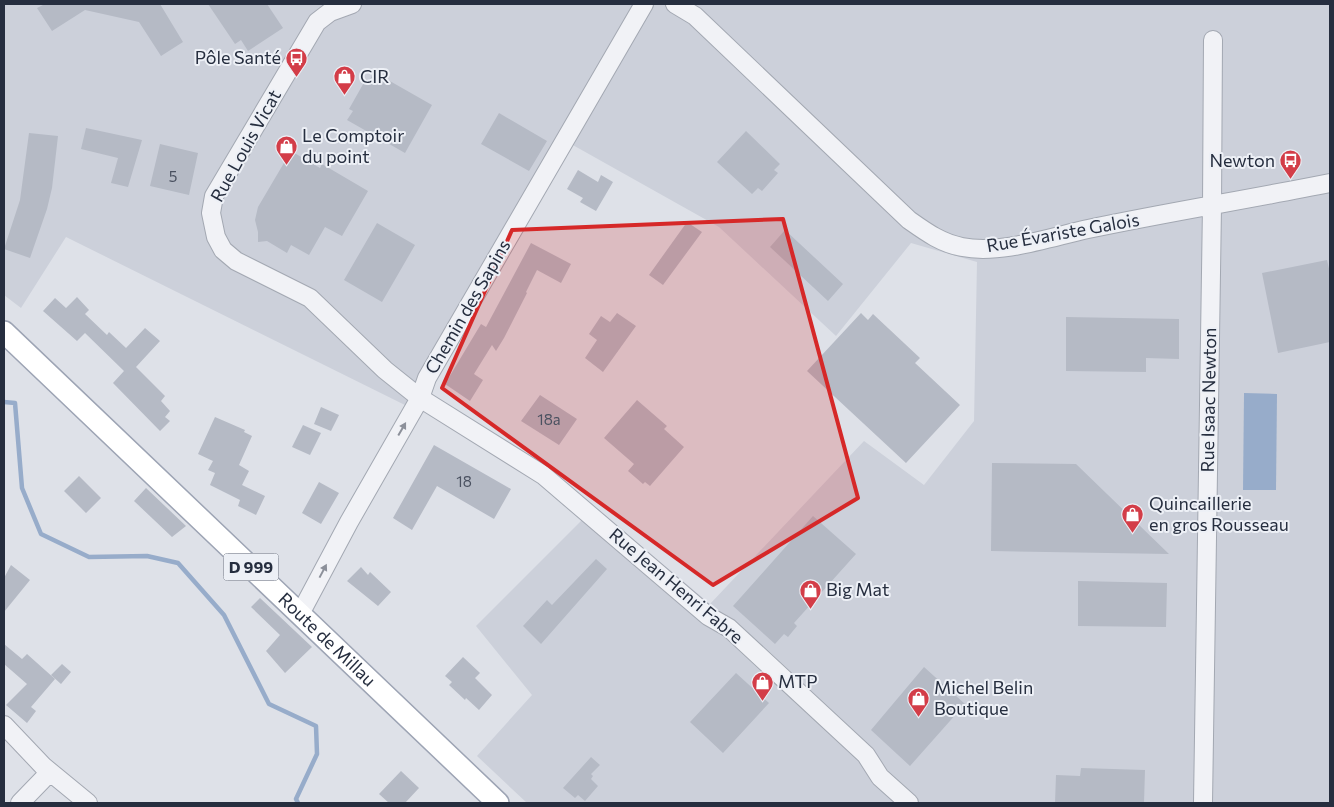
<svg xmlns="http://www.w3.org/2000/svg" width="1334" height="807" font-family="Commissioner,sans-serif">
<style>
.built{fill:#ccd0da}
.water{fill:#97acca}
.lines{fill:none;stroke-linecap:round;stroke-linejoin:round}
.stream{stroke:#97acca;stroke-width:4.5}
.building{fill:#b5bac5}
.minor-casing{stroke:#a3a8b2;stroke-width:20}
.major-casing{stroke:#9da4b4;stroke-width:24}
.minor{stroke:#f1f2f6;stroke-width:18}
.major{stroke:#fff;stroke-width:21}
.oneway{fill:#8c909a}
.marked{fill:#d62828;fill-opacity:0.2;stroke:#d62828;stroke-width:4;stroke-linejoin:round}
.labels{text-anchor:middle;stroke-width:4;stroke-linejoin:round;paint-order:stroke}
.number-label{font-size:15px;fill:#4a5160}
.shield{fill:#edf0f6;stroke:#626876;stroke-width:1}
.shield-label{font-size:16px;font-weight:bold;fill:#262e3f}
.poi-label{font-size:18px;fill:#262e3f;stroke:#edf0f6;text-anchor:start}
.street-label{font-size:18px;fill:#262e3f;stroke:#edf0f6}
</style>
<rect width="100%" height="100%" fill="#dee1e8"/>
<path class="built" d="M4,4h1326v799h-803l-50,-47 55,-61 -56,-69 119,-119 115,97 154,-163 60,44 50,-64 3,-159 -66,-19 -75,93 -117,-109 -148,-83 -158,265 -347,-172 -45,71 -17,-13z"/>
<path class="water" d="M1244,393l33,1 -1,96h-33z"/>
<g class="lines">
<path class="stream" d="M4,402l11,1 7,85 19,46 48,23 58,-1 31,7 46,52 45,89 47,22 1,28 -21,45 2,4"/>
</g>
<path class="building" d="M45,4h115l23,38 -22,14 -22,-34 -54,-12 -33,21 -15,-23z
M208,4h59l16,24 -35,23 -7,-11 -6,4z
M374,72l58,33 -27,48 -58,-33 6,-9 -4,-2 17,-30 3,2z
M499,113l48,28 -18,30 -48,-27z
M86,128l56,12 -14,47 -17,-4 7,-25 -37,-9z
M746,131l34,33 -6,6 4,3 -16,18 -4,-3 -6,6 -35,-32z
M29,133l29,3 -6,52 -5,21 -17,49 -26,-9 16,-49z
M160,144l38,9 -9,42 -39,-9z
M291,151l29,17 2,-4 46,27 -26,45 -17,-9 -16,28 -18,-10 -4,8 -20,-12 -9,1v-10l-3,-12 3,-13z
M578,170l20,12 3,-7 12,7 -17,29 -16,-9 3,-4 -16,-9z
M687,222l15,10 -39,53 -14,-10z
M377,223l38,22 -33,57 -38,-22z
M785,230l58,54 -15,17 -58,-54z
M531,243l40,21 -10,19 -24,-13 -11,22 1,1 -23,45 -8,13 -4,-6 -18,29 9,6 -13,21 -25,-17 36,-60 5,3z
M1327,260l3,13v69l-52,11 -16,-80z
M77,297l12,13 -4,4 22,21 2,-3 17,16 19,-20 15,13 -24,26 29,29 -4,5 9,10 -5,6 5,4 -10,10 -47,-48 11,-12 -39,-38 -8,8 -34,-30 12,-13 11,10z
M617,313l19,13 -33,46 -18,-14 12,-18 -8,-6 12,-18 9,6z
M861,313l7,7 5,-6 47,44 -5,5 45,42 -54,58 -99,-92z
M1066,317l113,2v40l-33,-1v14l-80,-1z
M540,395l37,24 -18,26 -38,-24z
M637,400l30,26 -3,3 20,18 -34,39 -5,-4 -2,2 -15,-13 6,-7 -30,-26z
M321,407l18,8 -8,16 -17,-7z
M215,417l30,13 -1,2 8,4 -13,29 10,6 -7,14 23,11 -9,19 -18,-9 2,-6 -30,-15 5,-12 -7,-3 5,-9 -15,-7z
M303,425l18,8 -11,22 -18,-8z
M434,445l77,44 -17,30 -57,-33 -25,44 -19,-12z
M992,463l84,1 93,90 -178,-3z
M79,476l22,22 -15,15 -22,-22z
M319,482l20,11 -18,31 -19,-11z
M146,488l40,38 -14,11 -38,-36z
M813,516l43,38 -62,69 3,3 -9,11 -4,-3 -9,10 -42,-38z
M596,559l11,10 -66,75 -18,-18 24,-26 5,5z
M11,565l19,15 -26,32v-34z
M361,567l7,8 2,-3 21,20 -13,14 -31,-25z
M1078,581l89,2 -1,44 -88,-1z
M260,598l52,49 -27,26 -19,-22 14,-16 -29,-28z
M4,644l18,15 5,-5 28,25 -24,28 5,4 -9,12 -21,-18 21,-21 -23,-20z
M463,657l17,16 -5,5 17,17 -13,15 -13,-12 -1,2 -16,-15 3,-3 -7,-6z
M62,664l9,8 -10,12 -10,-9z
M924,667l41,37 -55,62 -39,-36z
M736,673l33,30 -46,50 -33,-31z
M591,757l9,8 -9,9 2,2 -2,3 7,7 -13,15 -7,-6 -3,3 -12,-10z
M1081,768l64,2 -1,33h-89l1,-28 24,1z
M401,771l18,17 -14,15h-16l-10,-9z"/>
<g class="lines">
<defs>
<path id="minor" d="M352,4l-22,8 -13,10 -103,174 -3,17 5,24 7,13 13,11 74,37 75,72 35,28 123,77 165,141 21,12 137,127 14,22 29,26
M675,4l20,12 214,204c17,12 32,23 53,27 38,8 89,-10 126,-18 81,-17 162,-30 242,-46
M300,614l49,-92 71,-124 7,-20 217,-374
M4,725l39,41 45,37
M20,803l30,-31
M1203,803l9,-597 1,-166"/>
<g id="major">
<path id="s1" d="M4,332l494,471"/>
</g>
</defs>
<use href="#minor" class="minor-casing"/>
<use href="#major" class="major-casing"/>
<use href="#minor" class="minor"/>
<use href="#major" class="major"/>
</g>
<defs><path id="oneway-solid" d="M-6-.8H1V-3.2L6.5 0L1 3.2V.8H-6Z" transform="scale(1.25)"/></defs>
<g class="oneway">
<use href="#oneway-solid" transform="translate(402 429) rotate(-60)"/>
<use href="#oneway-solid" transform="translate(323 571) rotate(-62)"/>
</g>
<path class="marked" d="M783,219l75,279 -145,87 -271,-197 70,-158z"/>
<defs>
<symbol id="bus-pin" viewBox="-11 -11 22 30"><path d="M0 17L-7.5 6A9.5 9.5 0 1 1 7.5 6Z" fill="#d33d48" stroke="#edf0f6"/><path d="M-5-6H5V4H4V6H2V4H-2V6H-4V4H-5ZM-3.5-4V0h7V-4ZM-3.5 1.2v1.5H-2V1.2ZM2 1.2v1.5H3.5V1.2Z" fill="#fff"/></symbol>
<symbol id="shop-pin" viewBox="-11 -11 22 30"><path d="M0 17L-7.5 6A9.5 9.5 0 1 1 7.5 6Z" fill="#d33d48" stroke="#edf0f6"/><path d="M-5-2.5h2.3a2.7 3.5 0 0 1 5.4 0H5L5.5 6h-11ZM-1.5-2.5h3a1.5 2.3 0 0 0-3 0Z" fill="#fff"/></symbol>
</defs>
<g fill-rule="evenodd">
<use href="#bus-pin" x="284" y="46" width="25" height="34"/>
<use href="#shop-pin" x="332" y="64" width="25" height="34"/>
<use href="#shop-pin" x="274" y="134" width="25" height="34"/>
<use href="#bus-pin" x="1278" y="148" width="25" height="34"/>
<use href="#shop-pin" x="1120" y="502" width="25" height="34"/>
<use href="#shop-pin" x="798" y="578" width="25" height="34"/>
<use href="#shop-pin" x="750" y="670" width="25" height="34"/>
<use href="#shop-pin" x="906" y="686" width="25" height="34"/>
</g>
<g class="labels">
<g class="number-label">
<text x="173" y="182">5</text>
<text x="549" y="425">18a</text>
<text x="464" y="487">18</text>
</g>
<rect class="shield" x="223.5" y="553.5" width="55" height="27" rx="4"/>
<g class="shield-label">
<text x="251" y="573">D 999</text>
</g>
<g class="poi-label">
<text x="281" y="64" text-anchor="end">Pôle Santé</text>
<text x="360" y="83">CIR</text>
<text x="302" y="142">Le Comptoir<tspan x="302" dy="21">du point</tspan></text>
<text x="1275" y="167" text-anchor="end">Newton</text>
<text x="1149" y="510">Quincaillerie<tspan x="1149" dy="21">en gros Rousseau</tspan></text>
<text x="826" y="596">Big Mat</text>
<text x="778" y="688">MTP</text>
<text x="934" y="694">Michel Belin<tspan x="934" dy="21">Boutique</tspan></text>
</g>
<g class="street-label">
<text transform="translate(246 146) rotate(-61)" y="6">Rue Louis Vicat</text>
<text transform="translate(1063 233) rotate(-10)" y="6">Rue Évariste Galois</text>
<text transform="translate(468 307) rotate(-60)" y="6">Chemin des Sapins</text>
<text transform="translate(1209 400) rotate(-89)" y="6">Rue Isaac Newton</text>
<text transform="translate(676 586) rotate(40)" y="6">Rue Jean Henri Fabre</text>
<text dy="6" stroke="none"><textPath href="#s1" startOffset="446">Route de Millau</textPath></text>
</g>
</g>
<rect width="1334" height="807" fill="none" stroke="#262e3f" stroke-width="10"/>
</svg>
